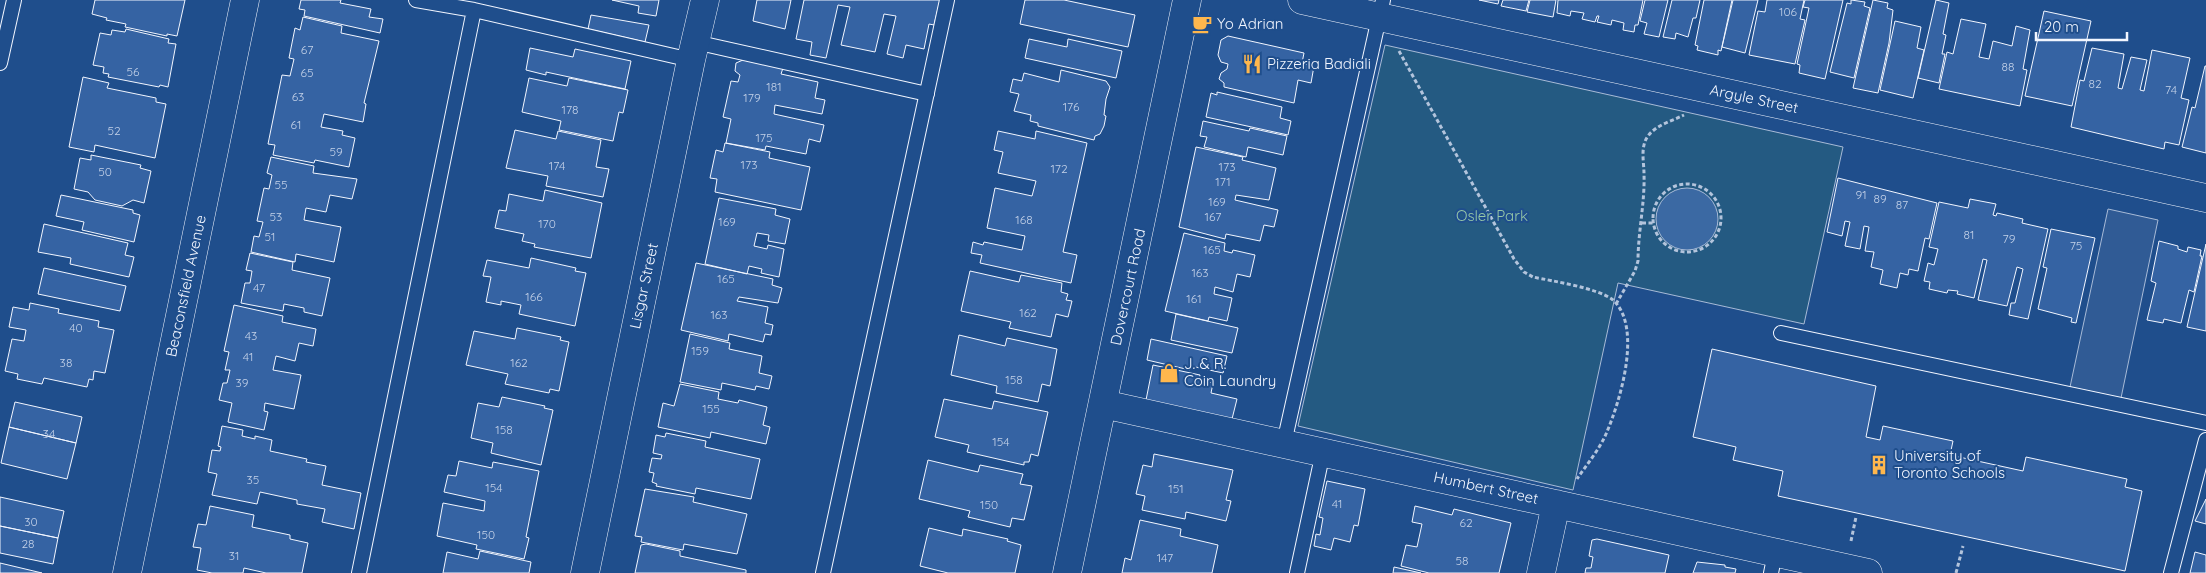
<svg xmlns="http://www.w3.org/2000/svg" width="2206" height="573" font-family="Quicksand,sans-serif">
<style>
.green{fill:#245a82;stroke:#a8bbd7}
.parking{fill:#305b95;stroke:#a8bbd7}
.water{fill:#3b69a3;stroke:#a8bbd7}
.building{fill:#3563a3;stroke:#f2f6ff}
.lines{fill:none;stroke-linecap:round;stroke-linejoin:round}
.lane-casing{stroke:#f2f6ff;stroke-width:16}
.street-casing{stroke:#f2f6ff;stroke-width:29}
.path{stroke:#b3c4dc;stroke-width:3;stroke-dasharray:4 2.5;stroke-linecap:butt}
.lane{stroke:#1f4e8c;stroke-width:14}
.street{stroke:#1f4e8c;stroke-width:28}
.labels{text-anchor:middle;stroke-width:4;stroke-linejoin:round;paint-order:stroke}
.number-label{font-size:12px;fill:#c3d1e8}
.poi-label{font-size:15px;fill:#f2f6ff;stroke:#1f4e8c;text-anchor:start}
.street-label{font-size:15px;fill:#f2f6ff;stroke:#1f4e8c}
.park-label{font-size:15px;fill:#97c8a6;stroke:#1f4e8c}
</style>
<rect width="100%" height="100%" fill="#1f4e8c"/>
<path class="green" d="M1385,45l458,102 -39,177 -186,-41 -45,207 -275,-64z"/>
<path class="parking" d="M2108,209l50,11 -37,178 -51,-11z"/>
<path class="water" d="M1656 219a31 31 0 1 1 62 0a31 31 0 1 1-62 0Z"/>
<path class="building" d="M95,0h90l-8,36 -10,-2v2l-42,-9 1,-3 -20,-4 1,-2 -15,-4z
M301,0h40l-1,3 31,6 -2,8 14,2 -3,14 -76,-17 1,-6 -6,-1z
M612,0h47l-3,16 -18,-3 1,-7z
M757,0h34l-6,29 -32,-8z
M804,0h136l-6,25 -5,-1 -5,25 -18,-4 -3,13 -16,-4 9,-38 -12,-2 -9,38 -34,-7 9,-38 -12,-2 -12,53 -16,-3 2,-13 -16,-3z
M1025,0h39l71,15 -7,32 -108,-23z
M1479,0h20l-1,4z
M1503,0h26l-3,11 -25,-5z
M1530,0h26l-3,17 -26,-5z
M1558,0h85l-5,25h-3l-1,7 -11,-2 1,-7 -12,-3 -1,5 -14,-3 2,-6h-2l-2,6 -13,-3 2,-6 -13,-2 -1,5 -13,-3z
M1645,0h23l-9,37 -15,-3 3,-11 -7,-2z
M1672,0h28l-4,18h-3l-5,19 -12,-4 -1,6 -12,-2z
M1704,0h28l-11,51 -3,-1v5l-21,-5 1,-4 -3,-1z
M1733,0h25l-13,53 -23,-6z
M1767,0h37l-4,19 5,1 -10,44 -46,-9 9,-44 7,1z
M1805,0h38l-18,79 -26,-6 1,-8 -3,-1 12,-56 -6,-1z
M1851,0l14,2 -1,4 6,2 -16,70 -24,-6 17,-69 4,1z
M1873,0l15,3 -1,5 6,2 -4,33 -11,50 -25,-5z
M1936,0l13,3 -6,31 3,1 -4,19h3l-6,29 -21,-5z
M2044,11l47,10 -19,85 -47,-10z
M591,15l58,10 -4,17 -57,-13z
M303,17l39,9 -1,7 38,8 -15,62 2,1 -3,18 -39,-8 -3,13 22,4 -1,4 13,3 -6,29 -34,-7 -1,3 -41,-8 2,-10 -7,-1 14,-69 8,1 4,-17 -5,-1 6,-30 5,2z
M1961,19l25,5 -7,33 10,2 4,-18 19,5 4,-20 14,4 -7,39 4,1 -7,36 -81,-17 8,-37 6,2z
M1895,21l26,6 -4,21 7,2 -11,48 -33,-8z
M126,29l43,10 -1,4 8,1 -8,43 -8,-2 -1,2 -51,-10 1,-3 -6,-1 1,-6 -11,-2 7,-32 11,2 1,-5 13,2z
M1228,36l76,17 -2,10 12,3 -3,17 -13,-3 -4,23 -70,-16v-4l-5,-4 2,-6 6,-4 1,-5 -7,-2 -3,-7 3,-15z
M1029,39l38,8 1,-8 54,12 -6,27 -91,-20z
M530,48l43,9 2,-8 56,12 -6,28 -79,-17v3l-20,-5z
M2092,48l32,6 -6,34 4,1 9,-32 16,3 -7,30 4,1 8,-41 38,8 -9,40 8,2 -10,45 -14,-3 -1,7 -93,-22 9,-47 4,1z
M743,60l40,8 -2,6 37,8 -3,16 10,2 -3,14 -47,-9 -1,9 50,11 -4,17 -11,-3 -3,15 -40,-8 -1,4 -39,-7 5,-24 -8,-2 8,-36 7,1 2,-7 -5,-4 1,-8z
M2205,66h1v87l-24,-6 10,-40 3,1z
M1061,70l45,11 4,6 -4,12 -2,16 2,1 -2,10 -4,8 -5,2 -1,4 -56,-14v-3l-8,-2 1,-6 -17,-4 5,-17 -9,-2 3,-13 9,2 2,-8 35,9z
M83,77l26,6 -2,5 49,10v4l10,2 -11,54 -60,-13 -1,7 -25,-5z
M529,78l38,8 2,-8 59,12 -5,23 -4,-1 -6,29 -54,-11 2,-9 -39,-9z
M1217,92l65,15 -2,11 11,3 -3,14 -82,-18 5,-24 6,2z
M1203,121l46,10 1,-3 37,8 -4,19 -35,-8 -2,10 -42,-10 3,-10 -7,-1z
M515,130l41,9 2,-8 43,9 -5,27 13,2 -6,28 -57,-11 2,-10 -42,-8z
M998,131l37,8 1,-8 51,12 -24,109 14,3 -6,28 -91,-20 2,-8 -11,-2 2,-11 10,3 1,-3 38,8 3,-14 -38,-8 8,-40 37,8 4,-15 -38,-8 5,-21 -9,-2z
M725,143l45,9 -1,6 41,9 -9,43 -86,-18 2,-13 -7,-1 6,-28 7,2z
M1196,147l47,10 -1,3 34,8 -7,32 -33,-5 -1,5 43,10 -4,17 -10,-2 -4,16 -34,-7 -1,5 -46,-12z
M91,155l50,10 -1,3 11,3 -7,32 -11,-3 -11,6 -27,-6 -7,-8 -14,-3 6,-31 11,2z
M271,157l43,9 -1,7 44,6 -5,20 -22,-4 -4,17 -20,-4 -2,12 37,7 -7,35 -38,-8 -1,8 -44,-10 3,-16 5,1 4,-15 -6,-1 7,-33 5,1 3,-14 -5,-2z
M1838,178l99,25 -8,36 -4,-1 -7,33 -9,-2 -1,6 -8,-2 -3,15 -17,-4 3,-14 -12,-3 3,-15 -9,-1 4,-24 -5,-1 -4,23 -15,-3 5,-24 -5,-1 -3,15 -15,-4z
M545,190l57,13 -11,55 -57,-11 1,-3 -13,-3 2,-7 -29,-6 4,-18 7,1 3,-17 34,7z
M61,195l72,15v3l7,2 -6,27 -52,-12 2,-8 -28,-6z
M719,198l57,11 -1,6 15,4 -5,25 -17,-3 1,-6 -12,-2 -3,13 13,3 1,-4 16,4 -5,28 -18,-4 1,-4 -13,-3 -2,8 -42,-10z
M1970,199l26,5 -3,11 3,1 1,-3 26,6 -1,4 26,6 -20,90 -19,-4 2,-12h4l8,-34 -6,-2 -10,39 -29,-6 9,-40 -4,-1 -9,39 -17,-4 1,-3 -10,-1 -1,3 -18,-4 1,-7 -6,-1 4,-18 6,2 4,-16 -9,-2 10,-45 29,6z
M44,224l84,19 -3,12 9,2 -5,20 -59,-13 1,-6 -33,-6z
M2051,229l44,9 -19,85 -5,-1 1,-4 -34,-9 9,-41 -4,-1z
M1184,233l41,10 -1,8 8,2 1,-3 22,5 -5,22 -13,-3 -4,18 -18,-5 -1,7 18,4 -5,23 -18,-4 -1,4 -43,-10z
M2159,241l19,5v3l9,3 1,-5 13,3 -1,6h2l-8,36 -5,-2 -8,33 -17,-4 -1,4 -16,-3 9,-37 -5,-2z
M2206,244v87l-19,-4z
M250,253l43,9 -1,8 38,8 -8,38 -18,-4v-4l-20,-4 -1,7 -42,-8 4,-20h5l2,-12 -6,-1z
M531,258l45,10 -1,3 11,2 -11,53 -56,-12 2,-9 -20,-4v4l-15,-3 5,-25 -8,-1 4,-16 42,8z
M696,263l77,16 -1,6 10,3 -4,15 -39,-6 -2,4 31,6 -3,16 8,2 -2,10 -6,-1 -2,8 -34,-8 -1,7 -47,-11z
M44,268l82,18 -6,25 -82,-17z
M970,271l49,11 2,-7 41,8 -1,9 7,2 -2,6 6,1 -4,16 -12,-3 -5,23 -42,-9 2,-6 -50,-11z
M30,303l29,6 -1,4 41,8 -1,6 16,3 -9,43 -11,-2 -1,9 -4,-1 -2,8 -43,-9 -2,6 -25,-5 1,-5 -13,-3 7,-32 12,2 2,-11 -17,-3 4,-20 16,3z
M234,305l49,11 -1,6 34,7 -3,17 -14,-3 -4,18 -19,-5 -3,14 28,5 -7,34 -29,-6 -1,8 4,1 -4,18 -36,-8 4,-19 -13,-3 4,-17h4l3,-13h-5l4,-18 -5,-1z
M1176,314l62,14 -6,25 -61,-13z
M517,328l44,9 -1,3 9,2 -10,49 -9,-2 -1,4 -44,-9 3,-10 -42,-9 8,-34 41,8z
M690,334l40,9 -1,6 33,7 -3,17 13,3 -3,13 -13,-3 -1,4 -33,-7 -1,7 -41,-8z
M959,335l46,11 2,-8 50,11 -7,37 -8,-2 -4,18 -42,-9 1,-7 -46,-11z
M1151,339l76,17 -4,17 -32,-7 -1,4 -43,-10z
M1712,349l164,37 -10,51 14,3 3,-14 70,15 -3,14 73,16 3,-14 101,22 -2,8 17,4 -17,80 -347,-75 5,-25 -50,-11 3,-13 -43,-10z
M1153,365l47,10 -1,5 14,3 -2,10 26,6 -5,20 -86,-19z
M680,384l39,8 -1,7 20,4 1,-3 28,7 -4,18 7,2 -4,17 -55,-12 -1,6 -52,-11 5,-24 11,3z
M502,397l43,9 -1,2 9,2 -12,55 -50,-12 2,-10 -22,-5 7,-35 21,4z
M944,399l48,10 2,-8 54,11 -10,44 -7,-2 -2,8h-5v3l-57,-13 2,-7 -34,-8z
M15,402l67,15 -6,26 -67,-16z
M222,426l21,4 -1,6 13,3v-3l17,4 -2,11 37,8 -1,3 20,4 -4,19 39,8 -7,36 -32,-7 3,-13 -28,-5v-4l-37,-8 -3,12 -45,-9 5,-21 -9,-2 4,-22 8,1 1,-4 -3,-1z
M9,427l67,16 -9,36 -66,-16z
M666,433l40,8 -1,6 55,12 -9,40 -55,-11 -1,6 -39,-8 1,-2 -5,-2 2,-9 -5,-1 3,-14 9,1 1,-4 -9,-2 3,-18 9,2z
M1154,454l79,16 -7,30 5,1 -5,20 -40,-9 -1,7 -43,-9 3,-14 -9,-2 7,-29 9,2z
M928,460l50,12 2,-7 43,9 -3,10 12,2 -8,34 -12,-2 -2,9 -42,-10 2,-6 -51,-12z
M459,461l33,7 1,-6 46,9 -13,66 3,1 -5,21 -48,-10 1,-4 -40,-9 6,-33 41,8 1,-10 -41,-9 4,-17 8,1z
M1327,481l38,8 -7,37 -4,-1 -4,17 -16,-4 -3,12 -17,-4 2,-12 4,1 3,-17 -4,-1z
M645,489l49,8 -1,5 54,12 -10,40 -53,-10 -1,6 -42,-8 1,-5 -7,-1z
M0,497l64,14 -6,27 -58,-12z
M2206,499v25l-11,-3z
M210,506l44,9 -2,12 38,8v4l18,4 -6,30h-36l-22,-5 -1,5h-31l-15,-3 4,-22 -8,-1 5,-23 8,1z
M1415,506l37,9 2,-6 57,14 -12,50h-70l-28,-7 5,-21 11,2 5,-23 -10,-2z
M1140,520l41,9 -1,7 38,9 -6,28h-90l3,-15 6,2z
M0,526l58,12 -5,26 -53,-11z
M929,528l33,8 1,-7 45,10 -1,2 14,4 -6,28h-67l-28,-7z
M1597,539l72,16 -4,18h-80l1,-5h5l2,-11 -4,-1 3,-16z
M646,544l34,7v5l66,14v3h-111l6,-28z
M480,551l51,11 -2,11h-86l4,-21 31,7z
M2195,552l11,3v18h-16z
M1697,562l28,3v2l11,2 -1,4h-42z
M0,563l42,10h-42z
M1394,567l27,6h-28z"/>
<g class="lines">
<defs>
<path id="lane" d="M416,0l58,10 217,50
M695,42l232,52
M0,63l14,-63
M1781,333l425,90
M1284,443l99,-443
M359,573l115,-563
M823,573l124,-573
M1297,573l26,-121
M1771,573l4,-20
M2171,573l35,-133"/>
<path id="street" d="M1302,0l904,198
M1103,404l765,169
M127,573l118,-573
M585,573l106,-513 14,-60
M1067,573l120,-573
M1541,573l15,-69"/>
</defs>
<use href="#lane" class="lane-casing"/>
<use href="#street" class="street-casing"/>
<path class="path" d="M1399,51l115,208 10,13 9,5c19,4 65,11 80,23 30,27 7,102 -7,134 -7,16 -19,30 -29,45
M1653 218a34 34 0 1 1 68 0a34 34 0 1 1-68 0Z
M1642,223h11
M1616,304l19,-33 3,-10c0,-29 7,-58 6,-87 0,-12 -4,-27 4,-38 8,-11 24,-15 36,-21
M1851,541l5,-24
M1956,573l7,-27"/>
<use href="#lane" class="lane"/>
<use href="#street" class="street"/>
</g>
<defs>
<symbol id="cafe-bare" viewBox="-9 -9 18 18"><path d="M-5.5-4.5H6V0H3Q3 3.5 0 3.5H-2.5Q-5.5 3.5-5.5 0ZM3-3.2v2h1.7v-2ZM-6 4.5H4V6H-6Z" fill="#ffb74d" stroke="#1f4e8c" stroke-width="2.5" paint-order="stroke"/></symbol>
<symbol id="restaurant-bare" viewBox="-9 -9 18 18"><path d="M-5-6h1v4h1v-4h1v4h1v-4h1v5L-1.5 .5V6h-2V.5L-5-1ZM5-6V6H3V1.5H1.5Q1.5-4 5-6Z" fill="#ffb74d" stroke="#1f4e8c" stroke-width="2.5" paint-order="stroke"/></symbol>
<symbol id="shop-bare" viewBox="-9 -9 18 18"><path d="M-5-2.5h2.3a2.7 3.5 0 0 1 5.4 0H5L5.5 6h-11ZM-1.5-2.5h3a1.5 2.3 0 0 0-3 0Z" fill="#ffb74d" stroke="#1f4e8c" stroke-width="2.5" paint-order="stroke"/></symbol>
<symbol id="building-bare" viewBox="-9 -9 18 18"><path d="M-4-6H4V6H1V3H-1V6H-4ZM-2.5-4.3h1.7v1.8h-1.7ZM.8-4.3h1.7v1.8H.8ZM-2.5-1h1.7V.8h-1.7ZM.8-1h1.7V.8H.8Z" fill="#ffb74d" stroke="#1f4e8c" stroke-width="2.5" paint-order="stroke"/></symbol>
</defs>
<g fill-rule="evenodd">
<use href="#cafe-bare" x="1188" y="10" width="28" height="28"/>
<use href="#restaurant-bare" x="1238" y="50" width="28" height="28"/>
<use href="#shop-bare" x="1155" y="359" width="28" height="28"/>
<use href="#building-bare" x="1865" y="451" width="28" height="28"/>
</g>
<g class="labels">
<g class="number-label">
<text x="1788" y="16">106</text>
<text x="307" y="54">67</text>
<text x="2008" y="71">88</text>
<text x="133" y="76">56</text>
<text x="307" y="77">65</text>
<text x="2095" y="88">82</text>
<text x="774" y="91">181</text>
<text x="2171" y="94">74</text>
<text x="298" y="101">63</text>
<text x="752" y="102">179</text>
<text x="1071" y="111">176</text>
<text x="570" y="114">178</text>
<text x="296" y="129">61</text>
<text x="114" y="135">52</text>
<text x="764" y="142">175</text>
<text x="336" y="156">59</text>
<text x="749" y="169">173</text>
<text x="557" y="170">174</text>
<text x="1227" y="171">173</text>
<text x="1059" y="173">172</text>
<text x="105" y="176">50</text>
<text x="1223" y="186">171</text>
<text x="281" y="189">55</text>
<text x="1861" y="199">91</text>
<text x="1880" y="203">89</text>
<text x="1217" y="206">169</text>
<text x="1902" y="209">87</text>
<text x="276" y="221">53</text>
<text x="1213" y="221">167</text>
<text x="1024" y="224">168</text>
<text x="727" y="226">169</text>
<text x="547" y="228">170</text>
<text x="1969" y="239">81</text>
<text x="270" y="241">51</text>
<text x="2009" y="243">79</text>
<text x="2076" y="250">75</text>
<text x="1212" y="254">165</text>
<text x="1200" y="277">163</text>
<text x="726" y="283">165</text>
<text x="259" y="292">47</text>
<text x="534" y="301">166</text>
<text x="1194" y="303">161</text>
<text x="1028" y="317">162</text>
<text x="719" y="319">163</text>
<text x="76" y="332">40</text>
<text x="251" y="340">43</text>
<text x="700" y="355">159</text>
<text x="248" y="361">41</text>
<text x="66" y="367">38</text>
<text x="519" y="367">162</text>
<text x="1014" y="384">158</text>
<text x="242" y="387">39</text>
<text x="711" y="413">155</text>
<text x="504" y="434">158</text>
<text x="49" y="438">34</text>
<text x="1001" y="446">154</text>
<text x="253" y="484">35</text>
<text x="494" y="492">154</text>
<text x="1176" y="493">151</text>
<text x="1337" y="508">41</text>
<text x="989" y="509">150</text>
<text x="31" y="526">30</text>
<text x="1466" y="527">62</text>
<text x="486" y="539">150</text>
<text x="28" y="548">28</text>
<text x="234" y="560">31</text>
<text x="1165" y="562">147</text>
<text x="1462" y="565">58</text>
</g>
<g class="poi-label">
<text x="1217" y="29">Yo Adrian</text>
<text x="1267" y="69">Pizzeria Badiali</text>
<text x="1184" y="369">J. &amp; R.<tspan x="1184" dy="17">Coin Laundry</tspan></text>
<text x="1894" y="461">University of<tspan x="1894" dy="17">Toronto Schools</tspan></text>
</g>
<g class="street-label">
<text transform="translate(1754 99) rotate(12)" y="5">Argyle Street</text>
<text transform="translate(186 286) rotate(-78)" y="5">Beaconsfield Avenue</text>
<text transform="translate(644 286) rotate(-78)" y="5">Lisgar Street</text>
<text transform="translate(1128 287) rotate(-78)" y="5">Dovercourt Road</text>
<text transform="translate(1486 488) rotate(12)" y="5">Humbert Street</text>
</g>
<g class="park-label">
<text x="1492" y="221">Osler Park</text>
</g>
</g>
<path d="M2036 32v8h91v-8" fill="none" stroke="#f2f6ff" stroke-width="2.5"/>
<text x="2044" y="32" font-size="15" fill="#f2f6ff" stroke="#1f4e8c" stroke-width="4" paint-order="stroke">20 m</text>
</svg>
